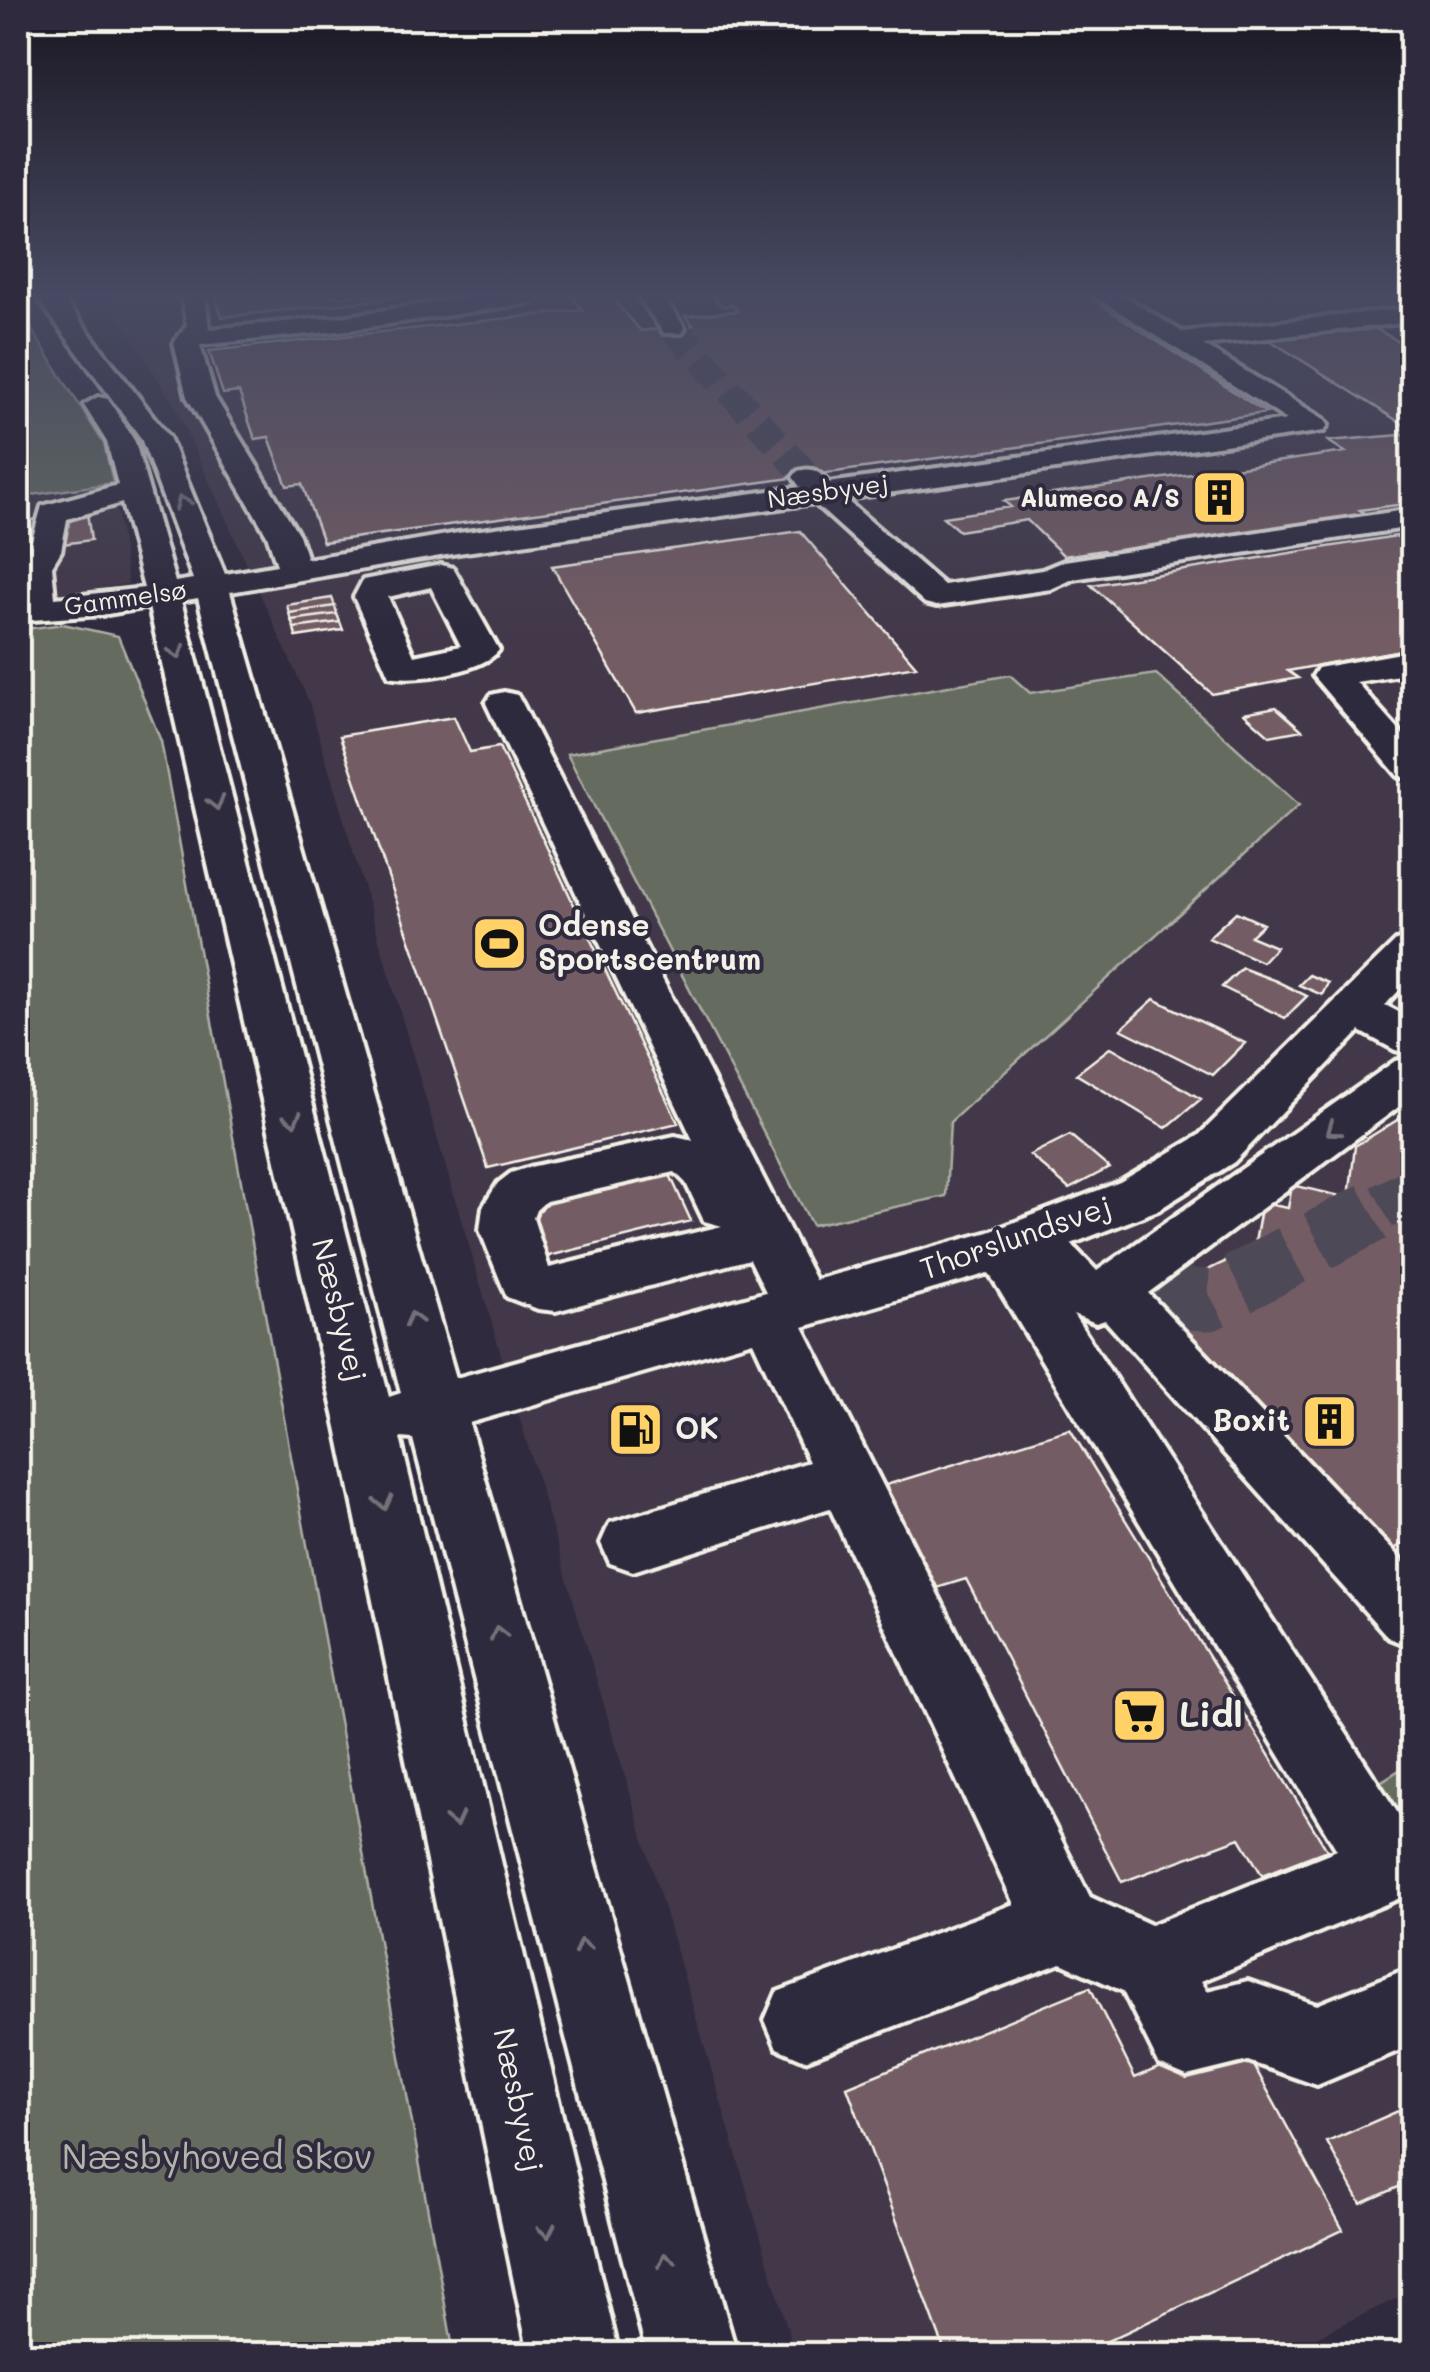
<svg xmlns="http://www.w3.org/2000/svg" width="1430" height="2372" font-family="Mali,sans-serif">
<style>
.built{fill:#433948}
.green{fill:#656c5f;stroke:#acaea4;stroke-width:2.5}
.building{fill:#735c63;stroke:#f4f1e8;stroke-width:2.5}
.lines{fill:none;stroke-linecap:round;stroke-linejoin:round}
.minor-tunnel-far2{stroke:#4d4857;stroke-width:28;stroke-dasharray:28 14;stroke-linecap:butt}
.minor-tunnel-far1{stroke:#4d4857;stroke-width:46;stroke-dasharray:46 24;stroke-linecap:butt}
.minor-tunnel{stroke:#4d4857;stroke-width:61;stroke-dasharray:61 30;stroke-linecap:butt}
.minor-casing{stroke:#f4f1e8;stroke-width:8}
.minor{fill:#2f2a3d;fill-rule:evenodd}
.oneway{stroke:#747079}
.labels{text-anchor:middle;stroke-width:8;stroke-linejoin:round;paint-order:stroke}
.far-street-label{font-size:25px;fill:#f4f1e8;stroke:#2f2a3d}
.far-poi-label{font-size:25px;font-weight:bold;fill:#f4f1e8;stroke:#2f2a3d;text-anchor:end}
.poi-label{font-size:30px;font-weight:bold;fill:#f4f1e8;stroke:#2f2a3d;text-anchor:start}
.street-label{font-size:30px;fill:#f4f1e8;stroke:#2f2a3d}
.near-poi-label{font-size:35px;font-weight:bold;fill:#f4f1e8;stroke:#2f2a3d;text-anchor:start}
.near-park-label{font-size:35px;fill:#b4b5aa;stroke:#2f2a3d}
</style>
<rect width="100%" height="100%" fill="#2f2a3d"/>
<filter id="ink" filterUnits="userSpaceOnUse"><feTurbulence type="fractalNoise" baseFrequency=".01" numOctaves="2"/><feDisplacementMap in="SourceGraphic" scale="20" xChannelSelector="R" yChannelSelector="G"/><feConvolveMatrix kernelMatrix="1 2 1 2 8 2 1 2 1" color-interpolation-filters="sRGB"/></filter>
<g filter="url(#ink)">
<path class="built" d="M107,297h1305v1465l-38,25 38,58v446l-131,63h-486l-486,-1652 -134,-296z
M113,483l15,101 -110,15v-102z"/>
<path class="green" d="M18,308l86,136 9,39 -95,14z
M63,624l55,12 43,105 293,1613h-436v-1724z
M1156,674l143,131 -349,317 -4,74 -134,29 -245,-471 443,-79 20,18z
M1412,1762v83l-38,-59z"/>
<path class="building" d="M215,296h200l-193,21z
M571,296h39l31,35 52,-6 -8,-9 53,-5 -6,-6 -10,1 -10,-10h376l178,117 -943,129 -21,-58 -15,2 -18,-49 -14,2 -16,-47 -16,2 -14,-43 374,-41z
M1362,321l50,28v81l-152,-96z
M1412,434v69l-52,7 12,8 -259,39 -10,-7 -39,6 -37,-36 -68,11 -16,-14 68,-10 -7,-6 341,-49 -17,-11z
M87,513l4,27 -64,9v-4l-6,1 -2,-22 5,-3z
M800,531l116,135 -280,47 -84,-147z
M1396,536l16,11v101l-124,23 10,7 -86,16 -121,-109z
M332,598l3,8 -46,7 -2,-8z
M335,606l2,8 -46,6 -2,-7z
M337,614l3,8 -46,6 -3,-8z
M340,622l3,8 -47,7 -2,-9z
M1276,707l26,23 -32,6 -26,-23z
M454,717l16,35 29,-5 179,376 -190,45 -148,-432z
M1236,912l27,12 -13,12 26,11 -14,15 -54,-24z
M1242,968l34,13 31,15 -22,22 -63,-31z
M1309,975l19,8 -6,12 -23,-10z
M1154,999l91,44 -32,32 -92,-46z
M1111,1047l90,52 -35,29 -90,-54z
M1407,1114l5,4v420l-39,24 -222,-265 103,-49 8,-45 26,5 4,-23 57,13 6,-52z
M1070,1135l39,33 -40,21 -39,-34z
M666,1166l25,55 -146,36 -21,-57z
M1070,1429l257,421 -65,25 -22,-37 -118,44 -156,-303 -39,12 -51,-103z
M1090,1987l45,91 102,-44 106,196 -263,124h-134l-99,-267z
M1412,2105v76l-51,23 -34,-62z"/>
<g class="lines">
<path class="minor-tunnel-far2" d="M673,328l135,149"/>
<path class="minor-tunnel-far1" d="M1382,1207l30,-16"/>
<path class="minor-tunnel" d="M1151,1297l57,3 179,-96"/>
<defs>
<path id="minor" d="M36,296h25l108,141 56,137 52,-9 -10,-30 -80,-138 -13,-54 13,-18 -6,-29h24l4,33 139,-13 129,-20h64l-12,7 -181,27 -148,15 15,52 84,138 8,24 151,-26 342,-46 -7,-10 5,-6c15,-4 21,0 30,12l459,-63 -192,-124h29l58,36 230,-24v14l-209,23 121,74 4,6 -4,6 -479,68 99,86 98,-15 22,-9 348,-52v18l-339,52 -22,10 -114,17 -12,-3 -111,-100 -356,50 -228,39 226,786 310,-86 -16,-33 -194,52 -18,-2 -31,-12 -27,-67 3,-23 15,-24 13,-10 19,-6 145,-31 18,4 -207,-437 5,-8 13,-3 13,3 5,8 293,577 174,-48 131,-50 78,-46 198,-195 16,-4v40l-27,28 27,14v35l-17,-4 -35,-19 -126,131 -76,48 -87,34 26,27 298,-210 17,-4v40l-264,196 264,278v76l-23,-9 -284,-318 -9,3 -23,-9 339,521v58l-211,88 6,10 41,-10 69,24 95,-38v78l-95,40 -69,-24 -61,15 -28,-12 -36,-73 -62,-28 -256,97 -28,-12 -12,-28 12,-28 237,-88 -184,-396 -197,63 -23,-8 -9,-20 9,-20 199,-61 -56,-121 -284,82 268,931h-90l-234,-915 -13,-1 219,916h-90l-192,-927 -188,-820 -48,8 -83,6v-20h4l-2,-35 9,-15 13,-45 76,-21 -11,-43 -23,-37 14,-8 10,2 27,43 40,140 18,-3 -52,-141zM122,503l22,85 -89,10 -3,-32 9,-15 6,-32zM198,598l203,795 -12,4 -208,-796zM675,1172l11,11 18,38 18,5 -173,42 -16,-50 3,-8 10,-9zM989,1273l348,577 -186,75 -61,-28 -287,-570z
M638,296h24l23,32 -3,5h-18z
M441,565l12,3 4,7 42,75c-16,22 -84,32 -110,26l-35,-79 9,-17zM431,587l30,59 -47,10 -26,-59z
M1412,651v22l-56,9 56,63v35l-14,-4 -85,-100 5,-8z"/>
</defs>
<use href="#minor" class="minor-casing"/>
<use href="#minor" class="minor"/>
</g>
<defs><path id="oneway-chevron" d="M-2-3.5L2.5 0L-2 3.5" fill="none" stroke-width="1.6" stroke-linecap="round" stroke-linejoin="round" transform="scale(2.5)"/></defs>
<g class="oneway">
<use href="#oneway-chevron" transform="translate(182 502) rotate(-112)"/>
<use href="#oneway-chevron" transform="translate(177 652) rotate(74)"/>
<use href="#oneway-chevron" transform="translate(216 803) rotate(76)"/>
<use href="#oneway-chevron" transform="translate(293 1119) rotate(76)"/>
<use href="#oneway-chevron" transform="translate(1333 1130) rotate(144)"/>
<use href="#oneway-chevron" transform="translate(413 1319) rotate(-105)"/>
<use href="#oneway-chevron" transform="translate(384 1503) rotate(77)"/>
<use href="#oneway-chevron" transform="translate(498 1633) rotate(-105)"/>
<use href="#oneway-chevron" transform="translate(455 1820) rotate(77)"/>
<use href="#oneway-chevron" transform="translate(582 1946) rotate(-105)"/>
<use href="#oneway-chevron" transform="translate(547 2231) rotate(78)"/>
<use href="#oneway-chevron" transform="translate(666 2260) rotate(-105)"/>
</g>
</g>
<linearGradient id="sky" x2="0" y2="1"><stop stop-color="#1a1722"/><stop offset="0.47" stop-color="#474a62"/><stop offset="1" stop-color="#474a62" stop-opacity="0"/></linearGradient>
<rect width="1430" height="629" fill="url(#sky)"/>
<defs>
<symbol id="building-square" viewBox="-11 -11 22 22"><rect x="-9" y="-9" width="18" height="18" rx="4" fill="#ffd166" stroke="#2f2a3d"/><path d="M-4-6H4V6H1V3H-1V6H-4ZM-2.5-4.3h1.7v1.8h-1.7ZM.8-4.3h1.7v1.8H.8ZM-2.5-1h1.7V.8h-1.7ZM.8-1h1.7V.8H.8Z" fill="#111"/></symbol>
<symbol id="stadium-square" viewBox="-11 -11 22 22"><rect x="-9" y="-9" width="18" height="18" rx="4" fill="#ffd166" stroke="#2f2a3d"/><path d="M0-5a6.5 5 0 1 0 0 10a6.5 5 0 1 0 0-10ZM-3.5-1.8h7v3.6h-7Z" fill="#111"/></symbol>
<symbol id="fuel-square" viewBox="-11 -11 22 22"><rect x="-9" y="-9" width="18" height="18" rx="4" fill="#ffd166" stroke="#2f2a3d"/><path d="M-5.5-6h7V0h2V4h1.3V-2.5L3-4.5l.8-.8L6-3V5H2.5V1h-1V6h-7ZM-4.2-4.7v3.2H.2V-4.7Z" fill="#111"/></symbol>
<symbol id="supermarket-square" viewBox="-11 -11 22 22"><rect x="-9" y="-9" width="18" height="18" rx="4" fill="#ffd166" stroke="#2f2a3d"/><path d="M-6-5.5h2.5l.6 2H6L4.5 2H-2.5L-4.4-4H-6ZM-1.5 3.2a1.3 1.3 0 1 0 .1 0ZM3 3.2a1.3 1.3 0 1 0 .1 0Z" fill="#111"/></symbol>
</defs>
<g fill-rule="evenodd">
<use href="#building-square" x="1188" y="466" width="63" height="63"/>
<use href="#stadium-square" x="468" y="912" width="63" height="63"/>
<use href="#building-square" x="1298" y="1390" width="63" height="63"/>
<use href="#fuel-square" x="604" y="1398" width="63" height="63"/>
<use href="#supermarket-square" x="1108" y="1684" width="63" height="63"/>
</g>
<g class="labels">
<g class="far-street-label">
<text transform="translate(828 491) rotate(-8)" y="9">Næsbyvej</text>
<text transform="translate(125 598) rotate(-8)" y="9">Gammelsø</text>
</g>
<g class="far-poi-label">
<text x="1180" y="507">Alumeco A/S</text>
</g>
<g class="poi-label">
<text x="538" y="936">Odense<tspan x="538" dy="34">Sportscentrum</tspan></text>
<text x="1290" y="1431" text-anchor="end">Boxit</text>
<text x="675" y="1439">OK</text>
</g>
<g class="street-label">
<text transform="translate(1016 1238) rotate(-19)" y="10">Thorslundsvej</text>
<text transform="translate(339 1310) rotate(76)" y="10">Næsbyvej</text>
<text transform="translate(518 2100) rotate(78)" y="10">Næsbyvej</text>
</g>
<g class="near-poi-label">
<text x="1179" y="1727">Lidl</text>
</g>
<g class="near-park-label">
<text x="217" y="2169">Næsbyhoved Skov</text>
</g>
</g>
<rect width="1430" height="2372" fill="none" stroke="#2f2a3d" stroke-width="60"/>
<rect x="30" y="30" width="1370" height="2312" fill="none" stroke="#f4f1e8" stroke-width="4" filter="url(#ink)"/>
</svg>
